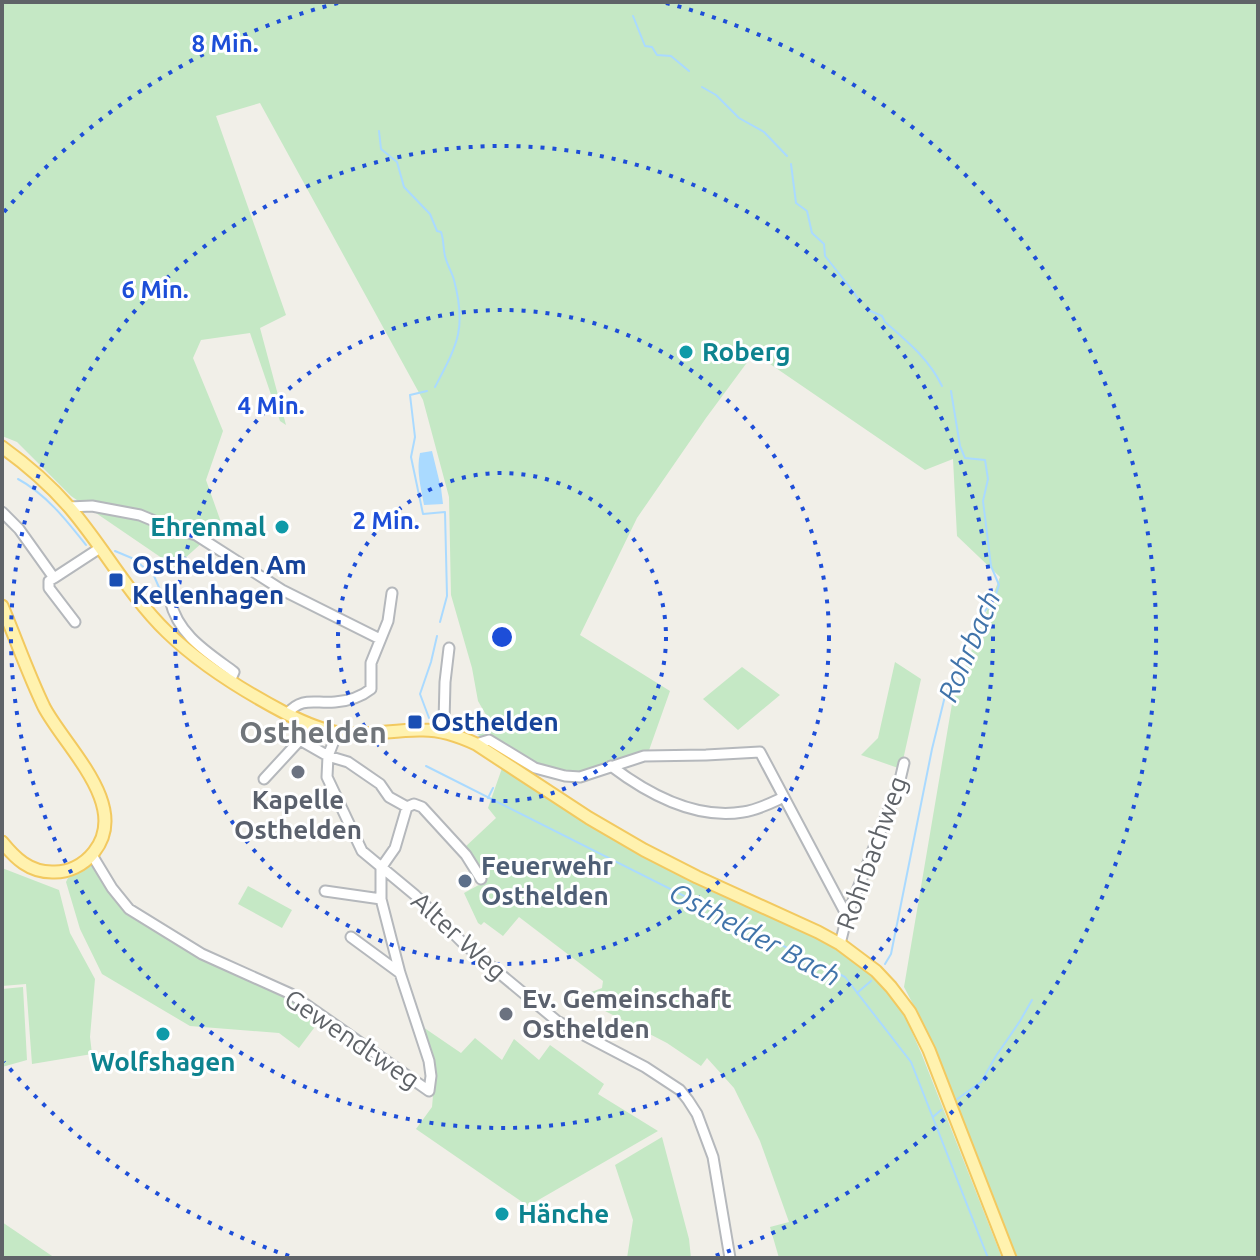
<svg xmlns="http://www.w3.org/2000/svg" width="1260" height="1260" font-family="Ubuntu,sans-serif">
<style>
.green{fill:#c5e8c5}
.water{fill:#aadaff}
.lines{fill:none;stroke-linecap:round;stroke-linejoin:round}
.stream{stroke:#aadaff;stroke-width:2}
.minor-casing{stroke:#b5b8bc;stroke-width:13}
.major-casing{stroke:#f2c960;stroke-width:15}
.minor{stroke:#fff;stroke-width:9}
.major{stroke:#fff2af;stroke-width:11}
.ring{fill:none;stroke:#1d4ed8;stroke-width:4;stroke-dasharray:4 8}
.culture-dot{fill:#0f9aa8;stroke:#fff;stroke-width:3}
.transit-dot{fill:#1a4fb4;stroke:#fff;stroke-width:3}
.worship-dot{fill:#6b7280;stroke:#fff;stroke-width:3}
.service-dot{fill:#5c6f8a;stroke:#fff;stroke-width:3}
.labels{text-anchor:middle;stroke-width:6;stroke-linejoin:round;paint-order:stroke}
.culture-label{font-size:26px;font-weight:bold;fill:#0d838f;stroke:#fff;text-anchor:start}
.transit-label{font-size:26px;font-weight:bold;fill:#164399;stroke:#fff;text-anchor:start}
.worship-label{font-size:26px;font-weight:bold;fill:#5b616d;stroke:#fff}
.street-label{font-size:26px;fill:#5f6368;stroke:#fff}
.service-label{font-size:26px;font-weight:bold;fill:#4e5e75;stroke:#fff;text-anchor:start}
.water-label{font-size:28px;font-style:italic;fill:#4174aa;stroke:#fff}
.quarter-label{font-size:30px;font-weight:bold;fill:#70757a;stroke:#fff}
.centre{fill:#1d4ed8;stroke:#fff;stroke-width:4}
.ring-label{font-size:24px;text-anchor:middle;font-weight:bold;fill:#1d4ed8;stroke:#fff;stroke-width:6;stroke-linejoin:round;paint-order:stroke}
</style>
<rect width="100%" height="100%" fill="#f1efe8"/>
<path class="green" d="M2,2h1256v1256h-244l-89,-231 -21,-40 49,-289 47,-121 -43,-41 -4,-77 -28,11 -171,-117 -48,65 -69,100 -57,117 90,56 -23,65 -68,23 -47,-8 -4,12 54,37 113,62 7,-11 16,8 -5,9 93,43 51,30 21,19 27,36 17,39 80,203h-223l-9,-31 19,-5 -29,-81 -26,-53 -27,-30 -6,8 -34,-23 -89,-46 24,-9 1,-7 -84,-64 -16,19 -19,-14 -3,3 -3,-2 -14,-30 22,-12 -22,-33 32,-30 -8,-10 19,-54 -30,-20 12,-14 -11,-19 -6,-33 -21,-73 -2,-98 -26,-97 -163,-297 -44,13 70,199 -26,13 26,97 -6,-4 -30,-88 -49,7 -8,18 30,73 -17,49 16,45 -47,42 -104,-71 -54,-54 -15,-6z
M895,662l26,17 -20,90 -40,-14 17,-17z
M742,667l38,28 -42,35 -35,-31z
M92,864l35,51 75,44 87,40 31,21 -21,28 -20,-15 -89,-7 -88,-52 -22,-45 -14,-47 2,-4z
M2,868l57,22 11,43 25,46 -5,58 2,17 -60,10 -6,-80 -24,2z
M248,886l44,24 -10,18 -44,-24z
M23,987l4,73 -25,7v-78z
M420,1025l41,28 14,-15 27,22 12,-21 25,21 11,-15 54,39 -6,10 60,37 -130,75 -112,-77 16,-22 3,-33z
M662,1137l27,102 2,19h-64l6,-38 -18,-55z
M2,1222l53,36h-53z"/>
<path class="water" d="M432,451l9,37 2,16 -19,1c-3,-17 -8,-35 -4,-52z"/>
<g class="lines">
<path class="stream" d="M633,16l12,30 7,1 5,8 14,1 18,15
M702,87l14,8 23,23 25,14 23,24
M379,131l2,18 16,13 7,25 26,27 7,17 4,1c3,8 2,16 4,24 2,9 7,16 9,24 13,49 3,65 -19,107
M791,164l5,39 11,8 5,22 12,11 1,12 28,35 5,8
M868,310l14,6 3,6c22,19 44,37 57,64
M427,391l-17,4 5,42 -4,20 12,57 22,-2 2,84 -7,26
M18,479c28,15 49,42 68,66
M115,551l19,8 20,17 11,25
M429,718l-9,-24 11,-32 6,-26
M426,766l419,211 66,85 77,196
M488,798l5,-10
M885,964l6,-10 41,-205 13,-53 33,-77 16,-19 5,-15 -8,-19 -8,-65 5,-22 -3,-19 -20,-2 -5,-12 -9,-55
M857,993l14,-12
M956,1100l25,-18 15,-26 24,-35 12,-21
M933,1117l8,-7"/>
<defs>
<path id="minor" d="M69,507l23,-1 48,9 31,13 25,7 86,55 98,49
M2,512l17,17 35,49 -5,3v7l26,34
M54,578l46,-30
M170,600c8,35 37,52 64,72l-4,9
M287,714c15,-18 28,-10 48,-12 13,-1 26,-5 36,-13v-26l17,-42 4,-28
M440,731l4,-9 1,-40 4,-34
M337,733l-9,23 -1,21 35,74 53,44 48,48 94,78 88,46 35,23 8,10 9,14 16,43 17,101
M300,740l28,16 20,6 32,22 9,13 18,10 7,-3 8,3 44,48 15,24
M476,744l13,-4 46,28 30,8 15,1 64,-21 62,-1 54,-3 87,164
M611,766c37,28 84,54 132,46 15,-2 28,-9 41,-15
M264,779l36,-39 8,-17
M92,855l20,33 17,21 73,45 89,40 138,97 2,-15 -2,-15 -29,-88 -19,-74v-31l14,-20 12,-41
M325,891l56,8
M351,937l49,36
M840,944l7,-28 52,-132 5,-21"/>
<path id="major" d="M2,447c25,18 48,38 68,61 34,40 59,87 97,124 35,34 78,60 120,82 16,8 34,16 52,19 28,4 56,-4 84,-3 19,0 36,6 53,14l113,74 55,32 53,27 121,55 22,12 36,27 15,16 19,25 19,38 81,208
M2,606c14,33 26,68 42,101 21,40 87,99 50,145 -10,13 -26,21 -42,20 -23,0 -37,-14 -50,-30"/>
</defs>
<use href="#minor" class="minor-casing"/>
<use href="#major" class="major-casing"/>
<use href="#minor" class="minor"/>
<use href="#major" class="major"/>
</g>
<g class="ring">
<circle cx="502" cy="637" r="164"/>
<circle cx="502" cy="637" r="327"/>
<circle cx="502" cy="637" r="491"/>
<path d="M289 1256A655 655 0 0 1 4 1062M4 212A655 655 0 0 1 338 3M666 3A655 655 0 0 1 715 1256"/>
</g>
<g class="culture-dot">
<circle cx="686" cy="352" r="8"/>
<circle cx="282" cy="527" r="8"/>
<circle cx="163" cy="1034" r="8"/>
<circle cx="502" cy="1214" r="8"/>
</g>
<g class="transit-dot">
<rect x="108" y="572" width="16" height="16" rx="4"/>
<rect x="407" y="714" width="16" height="16" rx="4"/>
</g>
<g class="worship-dot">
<circle cx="298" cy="772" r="8"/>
<circle cx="506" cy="1014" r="8"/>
</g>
<circle class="service-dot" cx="465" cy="881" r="8"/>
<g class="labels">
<g class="culture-label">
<text x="702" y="361">Roberg</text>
<text x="266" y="536" text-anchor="end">Ehrenmal</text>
<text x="163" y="1071" text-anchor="middle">Wolfshagen</text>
<text x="518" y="1223">Hänche</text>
</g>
<g class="transit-label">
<text x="132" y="574">Osthelden Am<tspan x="132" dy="30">Kellenhagen</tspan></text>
<text x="431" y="731">Osthelden</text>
</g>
<g class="worship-label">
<text x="298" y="809">Kapelle<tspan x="298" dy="30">Osthelden</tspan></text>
<text x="522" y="1008" text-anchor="start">Ev. Gemeinschaft<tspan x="522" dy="30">Osthelden</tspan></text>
</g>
<g class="street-label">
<text transform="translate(872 853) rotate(-70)" y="9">Rohrbachweg</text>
<text transform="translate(459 936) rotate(42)" y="9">Alter Weg</text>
<text transform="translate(352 1039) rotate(34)" y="9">Gewendtweg</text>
</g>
<g class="service-label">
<text x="481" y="875">Feuerwehr<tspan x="481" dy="30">Osthelden</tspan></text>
</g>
<g class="water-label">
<text transform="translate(969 646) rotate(-67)" y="10">Rohrbach</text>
<text transform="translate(755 934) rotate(28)" y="10">Osthelder Bach</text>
</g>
<g class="quarter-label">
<text x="313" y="743">Osthelden</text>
</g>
</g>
<circle cx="502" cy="637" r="12" class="centre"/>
<g class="ring-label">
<text x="225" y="52">8 Min.</text>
<text x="155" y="298">6 Min.</text>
<text x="271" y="414">4 Min.</text>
<text x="386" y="529">2 Min.</text>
</g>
<rect width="1260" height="1260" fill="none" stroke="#5f6368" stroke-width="8"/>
</svg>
